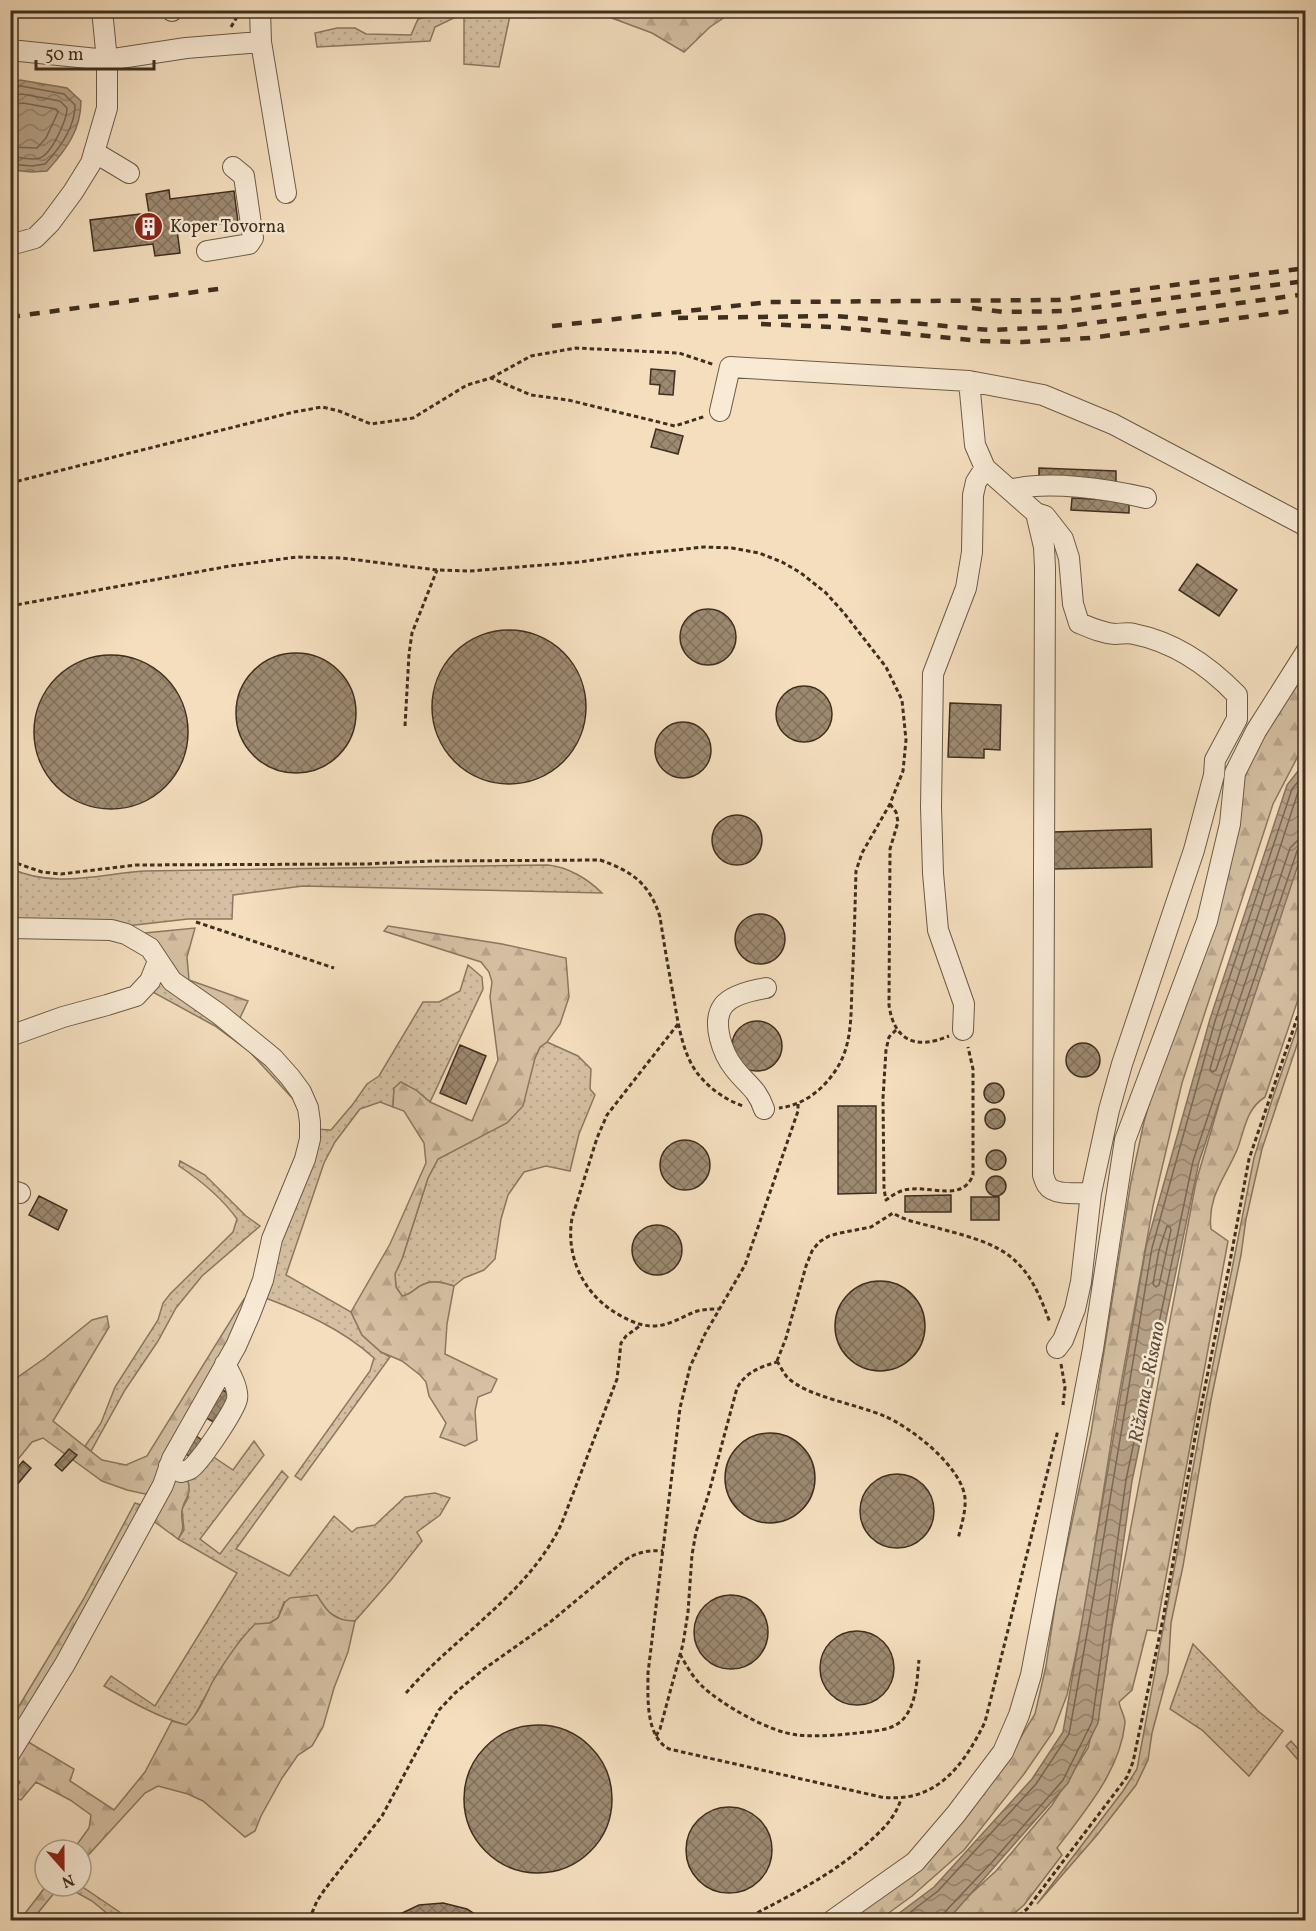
<svg xmlns="http://www.w3.org/2000/svg" width="1316" height="1931" font-family="Vollkorn,serif">
<style>
.grass{fill:url(#grass-dots);stroke:#8a7860;stroke-width:1.5}
.forest{fill:url(#forest-firs);stroke:#8a7860;stroke-width:1.5}
.water{fill:url(#water-waves);stroke:#86745e;stroke-width:1.5}
.lines{fill:none;stroke-linecap:round;stroke-linejoin:round}
.shore{stroke:#7a6853;stroke-width:1.5}
.building{fill:url(#building-cross-hatch);stroke:#3f2f1e;stroke-width:1.5}
.minor-casing{stroke:#6c5b46;stroke-width:22}
.path{stroke:#3f2f1e;stroke-width:3;stroke-dasharray:4.5 3;stroke-linecap:butt}
.minor{stroke:#f8ead5;stroke-width:20}
.rail{stroke:#3f2f1e;stroke-width:4.5;stroke-dasharray:10 10;stroke-linecap:butt}
.labels{text-anchor:middle;stroke-width:5;stroke-linejoin:round;paint-order:stroke}
.poi-label{font-size:18px;fill:#3f2f1e;stroke:#f8ead5;text-anchor:start}
.water-label{font-size:20px;font-style:italic;fill:#5d4c38;stroke:#f8ead5}
</style>
<defs>
<pattern id="grass-dots" width="8" height="8" patternUnits="userSpaceOnUse" patternTransform="scale(1.5)"><rect width="8" height="8" fill="#d5c0a3"/><path d="M2 2h.1M6 6h.1" fill="none" stroke="#b8a58c" stroke-width="1.8" stroke-linecap="round"/></pattern>
<pattern id="forest-firs" width="22" height="20" patternUnits="userSpaceOnUse" patternTransform="scale(1.5)"><rect width="22" height="20" fill="#d5c0a3"/><path d="M5 1l3.5 6h-7zM16 11l3.5 6h-7z" fill="#b8a58c"/></pattern>
<pattern id="water-waves" width="16" height="10" patternUnits="userSpaceOnUse" patternTransform="scale(1.5)"><rect width="16" height="10" fill="#b6a288"/><path d="M0 5q4-4 8 0t8 0" fill="none" stroke="#95846f"/></pattern>
<pattern id="building-cross-hatch" width="8" height="8" patternUnits="userSpaceOnUse" patternTransform="scale(1.5)"><rect width="8" height="8" fill="#9d8a71"/><path d="M0 0l8 8M0 8l8-8" fill="none" stroke="#81715c"/></pattern>
</defs>
<rect width="100%" height="100%" fill="#f4debe"/>
<filter id="stains"><feTurbulence type="fractalNoise" baseFrequency=".00333" numOctaves="4"/><feColorMatrix values="0 0 0 0 .2 0 0 0 0 .09 0 0 0 0 .02 0 0 0 .5 -.17"/></filter>
<radialGradient id="worn" r=".72"><stop offset=".6" stop-color="#630" stop-opacity="0"/><stop offset="1" stop-color="#630" stop-opacity=".3"/></radialGradient>
<path class="grass" d="M449,10l62,1 -12,56 -35,-3v-51l-29,14 -5,14 -113,6 -2,-14 22,-5h18l11,6 45,1 7,-16 29,-6z
M548,865c20,2 40,14 54,28l-299,-7 -70,9 -1,24h-44l-62,7 -115,-2 -1,-56c43,21 90,6 134,3z
M468,965l14,12 1,12 -53,113 -14,-12 -22,-2 -1,19 -13,-5 -20,7 -25,33 -11,21 -38,112 65,37 11,23 19,17 9,5 -89,123 -6,-4 75,-105 4,-13c-32,-29 -71,-46 -111,-61l52,-168 16,1 22,-26 14,-20 12,-8 44,-74h16l21,-11z
M158,973l99,76 44,54 -9,-5 -42,-46 -35,-26 -66,-36z
M547,1042l31,14 13,13 -1,20 5,6 -16,39 -9,37 -24,-5 -22,6 -16,23 -7,24 -6,40 -11,11 -20,8 -10,8c-10,-3 -20,-7 -30,-2 -10,4 -11,10 -22,12l-6,-9 -1,-13 7,-15 26,-81 10,-19 45,-24 52,-77 5,-11z
M180,1161l25,14 41,41 14,10 -58,50 -26,32 -18,33 -33,49 -34,61 -6,-5 16,-23 14,-36 43,-67 5,-17 7,-9 63,-62 4,-13c-15,-21 -37,-39 -58,-53z
M254,1441l10,14 -64,84 20,15 62,-83 6,6 -52,72 53,27 45,-60 18,16 5,-4 18,-3 30,-28 30,-4 15,5 -10,17 -23,17 5,9 -31,39 -36,41h-11l-16,-9 -44,-10 -6,16 -37,21 -27,42 -22,39 -6,5c-29,-8 -56,-24 -82,-39l7,-10 44,30 82,-133 -59,-34 6,-9 -2,-21 6,-11 -1,-20 22,-24 24,16z
M1193,1644l65,67 25,20 -34,45 -47,-46 -32,-21z
M1291,1741l14,16v11l-19,-22z
M65,1886h16l46,31 -3,3h-14l-1,-5 -17,-14z"/>
<path class="forest" d="M519,11v-1l34,1c-10,7 -23,8 -35,5z
M593,11h141l-24,16 -26,25 -32,-19z
M1305,665v84l-8,9 -24,46 -91,279 -29,123 -38,211 -32,204 -16,74 -14,37 -29,42 -60,76 -52,46 -33,24h-39l42,-30 128,-135 25,-41 11,-48 11,-73 34,-160 40,-251 13,-60 95,-347z
M1305,839v140l-40,118c-20,13 -20,33 -28,53 -12,28 -30,47 -26,79l17,12 -72,390 -9,-1 -15,60 -13,12c1,7 6,14 6,21 -5,48 -40,88 -68,125l5,7 -38,50 -18,15h-64l54,-49 56,-66 36,-57 14,-55 10,-66 84,-445 33,-112z
M388,926l114,18 64,14 3,39 -9,27 -13,18 -7,5 -5,11 -12,48 -16,17 -69,36 -10,19 -26,81 -7,15 1,13 6,9c11,-2 12,-8 22,-12 10,-4 20,-1 30,2l-7,38 -2,30 52,25 -6,13 -13,5 -3,14 2,29 -12,6 -25,-9 6,-14 -17,-27 -3,-14 -6,-7 -18,-14 -21,-9 -19,-17 -11,-23 39,-68 36,-81 -2,-20 -20,-32 -11,-4 1,-19 7,-6 15,8 14,12 42,19 26,-61 -8,-63 2,-15 -3,-10 -8,-10 -97,-31z
M195,928l-8,29 2,23 59,21 -9,19 -59,-38 -35,-45v-4z
M1305,1005v16l-43,128 -16,70 -5,36 -30,145 -28,166 -12,57 -3,50 -16,60 -4,27 -12,25 -39,50 -60,69 86,-113 14,-22 63,-339 54,-272 18,-58z
M253,1293l-99,195 -9,6 -18,-4 -25,-9 -59,-43 -11,4 -21,26v-86l34,-24 47,-38 15,-4 2,11 -56,94 49,39 24,5 21,-9 97,-157z
M187,1478c6,19 -2,17 -5,32 -2,14 5,15 -4,29l-30,-22 26,-36z
M135,1503l9,3 -133,237 -1,-22 73,-121z
M317,1595c10,17 17,26 38,26l-7,31 -14,36 -11,39 -11,19 -14,9 -16,23 -21,38 -6,15 -10,6 -42,-36 -15,-7 -30,-8 -13,7 -64,70v-13h-8l16,-22 2,-13 -21,-15 -34,-18 -15,18 -10,-3v-3l9,-12 -9,-8 -1,-12 15,-22 49,29 -4,12 44,29 31,-38 27,-51 14,4c13,-11 19,-29 27,-44 12,-20 25,-40 42,-57l15,-1 8,-5 7,-16 5,-4z
M46,1886h14l-28,34h-12z"/>
<path class="water" d="M20,80l47,8 14,13c0,29 -15,49 -34,70l-15,1 -21,-2v-86z
M1305,762v82l-106,318 -67,319 -34,242 -30,60 -115,131 -9,6h-54l44,-33 98,-108 31,-47 83,-485 64,-228 77,-234z"/>
<g class="lines">
<path class="shore" d="M10,89l11,-3 43,8 11,11c0,23 -15,43 -30,59l-13,2 -22,-2
M10,96l12,-2 38,7 7,7c0,12 -15,45 -27,50 -9,3 -21,-1 -30,-2
M10,105l13,-2 33,6 2,3 -12,26 -9,10 -27,-1
M1306,784l-8,8 -75,231 -13,46 2,3 4,-2 74,-222 7,-7 9,-2
M1167,1226l3,1 1,3 -12,55 -3,2 -3,-3 6,-34z
M900,1920l38,-29 98,-107 33,-50 26,-145 57,-341 63,-227 77,-232 14,-17
M941,1920l2,-6 50,-53 70,-81 29,-58 34,-242 67,-319 104,-310 3,-4 6,-1"/>
</g>
<path class="building" d="M169,190l1,9 64,-8 4,31 -61,7 3,24 -25,3 -2,-12 -59,7 -4,-31 59,-7 -3,-19z
M651,369l24,2 -2,24 -14,-1 1,-9 -10,-1z
M656,429l27,7 -5,18 -27,-7z
M1039,468l77,3v11l-77,-3z
M1072,498l57,3v12l-58,-3z
M1197,564l40,26 -18,26 -40,-26z
M680 637a28 28 0 1 1 56 0a28 28 0 1 1-56 0Z
M432 707a77 77 0 1 1 154 0a77 77 0 1 1-154 0Z
M236 713a60 60 0 1 1 120 0a60 60 0 1 1-120 0Z
M34 732a77 77 0 1 1 154 0a77 77 0 1 1-154 0Z
M776 714a28 28 0 1 1 56 0a28 28 0 1 1-56 0Z
M950,703l51,2 -1,45 -16,-1v9l-36,-1z
M655 750a28 28 0 1 1 56 0a28 28 0 1 1-56 0Z
M712 840a25 25 0 1 1 50 0a25 25 0 1 1-50 0Z
M1151,829l1,38 -98,2 -1,-37z
M735 939a25 25 0 1 1 50 0a25 25 0 1 1-50 0Z
M732 1046a25 25 0 1 1 50 0a25 25 0 1 1-50 0Z
M1066 1060a17 17 0 1 1 34 0a17 17 0 1 1-34 0Z
M460,1045l26,11 -20,48 -26,-11z
M984 1093a10 10 0 1 1 20 0a10 10 0 1 1-20 0Z
M838,1106h38v87l-38,1z
M985 1119a10 10 0 1 1 20 0a10 10 0 1 1-20 0Z
M660 1165a25 25 0 1 1 50 0a25 25 0 1 1-50 0Z
M986 1160a10 10 0 1 1 20 0a10 10 0 1 1-20 0Z
M986 1186a10 10 0 1 1 20 0a10 10 0 1 1-20 0Z
M951,1195v17h-46v-16z
M39,1196l28,14 -9,20 -29,-15z
M971,1197h28v23h-28z
M632 1250a25 25 0 1 1 50 0a25 25 0 1 1-50 0Z
M835 1326a45 45 0 1 1 90 0a45 45 0 1 1-90 0Z
M218,1387l16,10 -17,27 -16,-9z
M192,1433l14,10 -11,17 -15,-10z
M725 1478a45 45 0 1 1 90 0a45 45 0 1 1-90 0Z
M69,1449l8,6 -15,16 -7,-6z
M23,1461l8,7 -20,24 -1,-15z
M860 1511a37 37 0 1 1 74 0a37 37 0 1 1-74 0Z
M694 1632a37 37 0 1 1 74 0a37 37 0 1 1-74 0Z
M820 1668a37 37 0 1 1 74 0a37 37 0 1 1-74 0Z
M464 1799a74 74 0 1 1 148 0a74 74 0 1 1-148 0Z
M686 1850a43 43 0 1 1 86 0a43 43 0 1 1-86 0Z
M443,1903l24,6 17,11h-93l5,-4 23,-11z"/>
<g class="lines">
<defs>
<path id="minor" d="M172,10v1
M260,10l1,32 25,151
M10,50l97,10 79,-12 75,-6
M94,152l35,21
M10,245l25,-7 15,-15 23,-31 18,-29 16,-55v-48l-5,-50
M207,251l42,-7 4,-6 -9,-62 -11,-9
M969,381l6,64 10,23 51,45 9,3 18,23 6,19 4,46 6,19c12,5 23,10 36,11 6,0 13,-2 19,0 40,8 75,32 103,61v24l-22,41 -1,15 -20,75 -72,214 -13,46 -18,83 -10,89 -6,27 -12,31 -6,8
M720,411l10,-44 239,14 74,14 70,29 193,102
M1010,490c38,-10 98,-1 136,8
M1036,513l8,34 1,21 -2,607c1,3 2,7 4,10 7,11 32,8 44,8
M10,928l101,2 15,4 24,14 22,33 47,33 54,44 17,19 11,15 7,16 2,14v17l-5,20 -33,80 -9,41 -13,34 -14,32 -64,113 -9,26 -98,179 -55,89
M963,1030l1,-26 -26,-74 -5,-57 -2,-66 2,-133 33,-86 6,-36 1,-57 3,-13 9,-14
M10,1036l53,-19 44,-12 29,-9 14,-15 8,-20
M764,1109c-7,-21 -18,-25 -30,-41 -11,-14 -23,-45 -11,-62 8,-11 31,-16 43,-18
M10,1190l10,3
M169,1466l12,6c3,-1 6,-1 9,-3 9,-5 45,-59 47,-70 2,-10 -7,-26 -12,-35
M833,1920l82,-58 41,-48 47,-62 16,-37 12,-40 62,-326 32,-209 82,-219 23,-97 5,-51 21,-42 50,-79"/>
</defs>
<use href="#minor" class="minor-casing"/>
<path class="path" d="M231,27l10,-17
M491,378l40,-22 45,-8 103,5 36,12
M10,483l284,-71 28,-5 17,4 32,13 42,-6 54,-33 24,-7 40,17 37,5 107,26 31,-10
M10,606l220,-40 67,-9 45,1 95,12 33,1 110,-9 48,-7 76,-8 28,1 27,5 23,9 19,11 25,20 18,20 42,54 16,33 4,40 -3,31 -13,33 -28,49 -6,18c-1,38 -2,77 -4,115 -1,24 0,51 -10,73 -12,25 -35,46 -63,49
M405,726l4,-72 3,-21 25,-63
M10,774l8,1
M890,804l6,8 2,10 -8,27 -1,156c5,36 27,45 60,31
M10,861l32,11 19,2 75,-9 229,-1 69,-3 166,-1c32,11 50,24 60,57 4,27 9,55 14,82 4,24 8,51 21,71 11,16 30,30 48,36
M196,922l138,46
M678,1024l-71,91 -10,23 -25,80c-7,42 14,80 51,99 9,5 19,9 30,9 15,0 27,-8 39,-13 9,-4 18,-4 28,-4
M896,1030l-7,7 -3,13 -3,48 1,91 2,11c8,-6 16,-11 26,-11 22,-2 51,12 61,-14v-106l-5,-22
M798,1104v7l-53,154 -40,69 -15,33 -10,41 -32,265c0,24 -3,63 21,76l212,48c54,7 82,-30 104,-75l73,-292
M777,1361l9,-23 20,-72 6,-15 7,-9 10,-6 11,-3 31,-6 22,-14c14,9 32,11 48,16 66,17 86,28 109,94
M777,1361c3,5 6,11 10,16 20,20 70,27 97,39 27,11 78,51 81,82 1,14 -4,28 -7,41
M1061,1364l4,23 -2,18
M680,1654c6,11 12,22 21,31 19,19 70,48 97,50 19,2 41,0 60,-2 15,-2 37,-2 47,-16 12,-16 12,-38 14,-57
M406,1693c49,-57 121,-98 155,-168l56,-146 4,-36 5,-7 15,-11
M656,1736l4,-7 23,-85 5,-32 4,-57 4,-23 12,-36 29,-108c9,-16 23,-21 40,-26
M309,1920l8,-19 8,-12 57,-73 57,-106 16,-17 29,-24 65,-46 76,-63c13,-8 23,-10 38,-9
M744,1920c42,-23 80,-40 118,-72 17,-15 32,-27 39,-49
M1013,1920l14,-11 100,-132 6,-15 30,-143 32,-182 34,-170 20,-108 57,-167"/>
<use href="#minor" class="minor"/>
<path class="rail" d="M972,308l31,4 64,-1 239,-30
M10,317l215,-29
M678,318l158,-2 153,14 73,-3 244,-33
M761,324l72,3 149,14 41,1 67,-4 216,-29
M552,326l217,-24 289,-2 248,-32"/>
</g>
<defs>
<symbol id="building-disc" viewBox="-11 -11 22 22"><circle r="9.5" fill="#8f2418" stroke="#f8ead5"/><path d="M-4-6H4V6H1V3H-1V6H-4ZM-2.5-4.3h1.7v1.8h-1.7ZM.8-4.3h1.7v1.8H.8ZM-2.5-1h1.7V.8h-1.7ZM.8-1h1.7V.8H.8Z" fill="#fff"/></symbol>
</defs>
<g fill-rule="evenodd">
<use href="#building-disc" x="132" y="210" width="33" height="33"/>
</g>
<g class="labels">
<g class="poi-label">
<text x="170" y="232">Koper Tovorna</text>
</g>
<g class="water-label">
<text transform="translate(1146 1382) rotate(-79)" y="7">Rižana - Risano</text>
</g>
</g>
<rect width="1316" height="1931" fill="none" stroke="#f4debe" stroke-width="36"/>
<rect x="12" y="12" width="1292" height="1907" fill="none" stroke="#3f2f1e" stroke-width="3"/>
<rect x="18" y="18" width="1280" height="1895" fill="none" stroke="#3f2f1e" stroke-width="1.5"/>
<g transform="translate(63 1868) rotate(159)"><circle r="28" fill="#f8ead5" stroke="#ae9f8c" stroke-width="1.5"/>
<path d="M0-4.5L10 22L0 15L-10 22Z" fill="#8f2418"/>
<text y="-9" font-size="16" font-weight="bold" text-anchor="middle" fill="#3f2f1e">N</text>
</g>
<path d="M36 60v9h118v-9" fill="none" stroke="#3f2f1e" stroke-width="3"/>
<text x="45" y="60" font-size="18" fill="#3f2f1e" stroke="#f8ead5" stroke-width="4.5" paint-order="stroke">50 m</text>
<rect width="100%" height="100%" filter="url(#stains)"/>
<rect width="100%" height="100%" fill="url(#worn)"/>
</svg>
